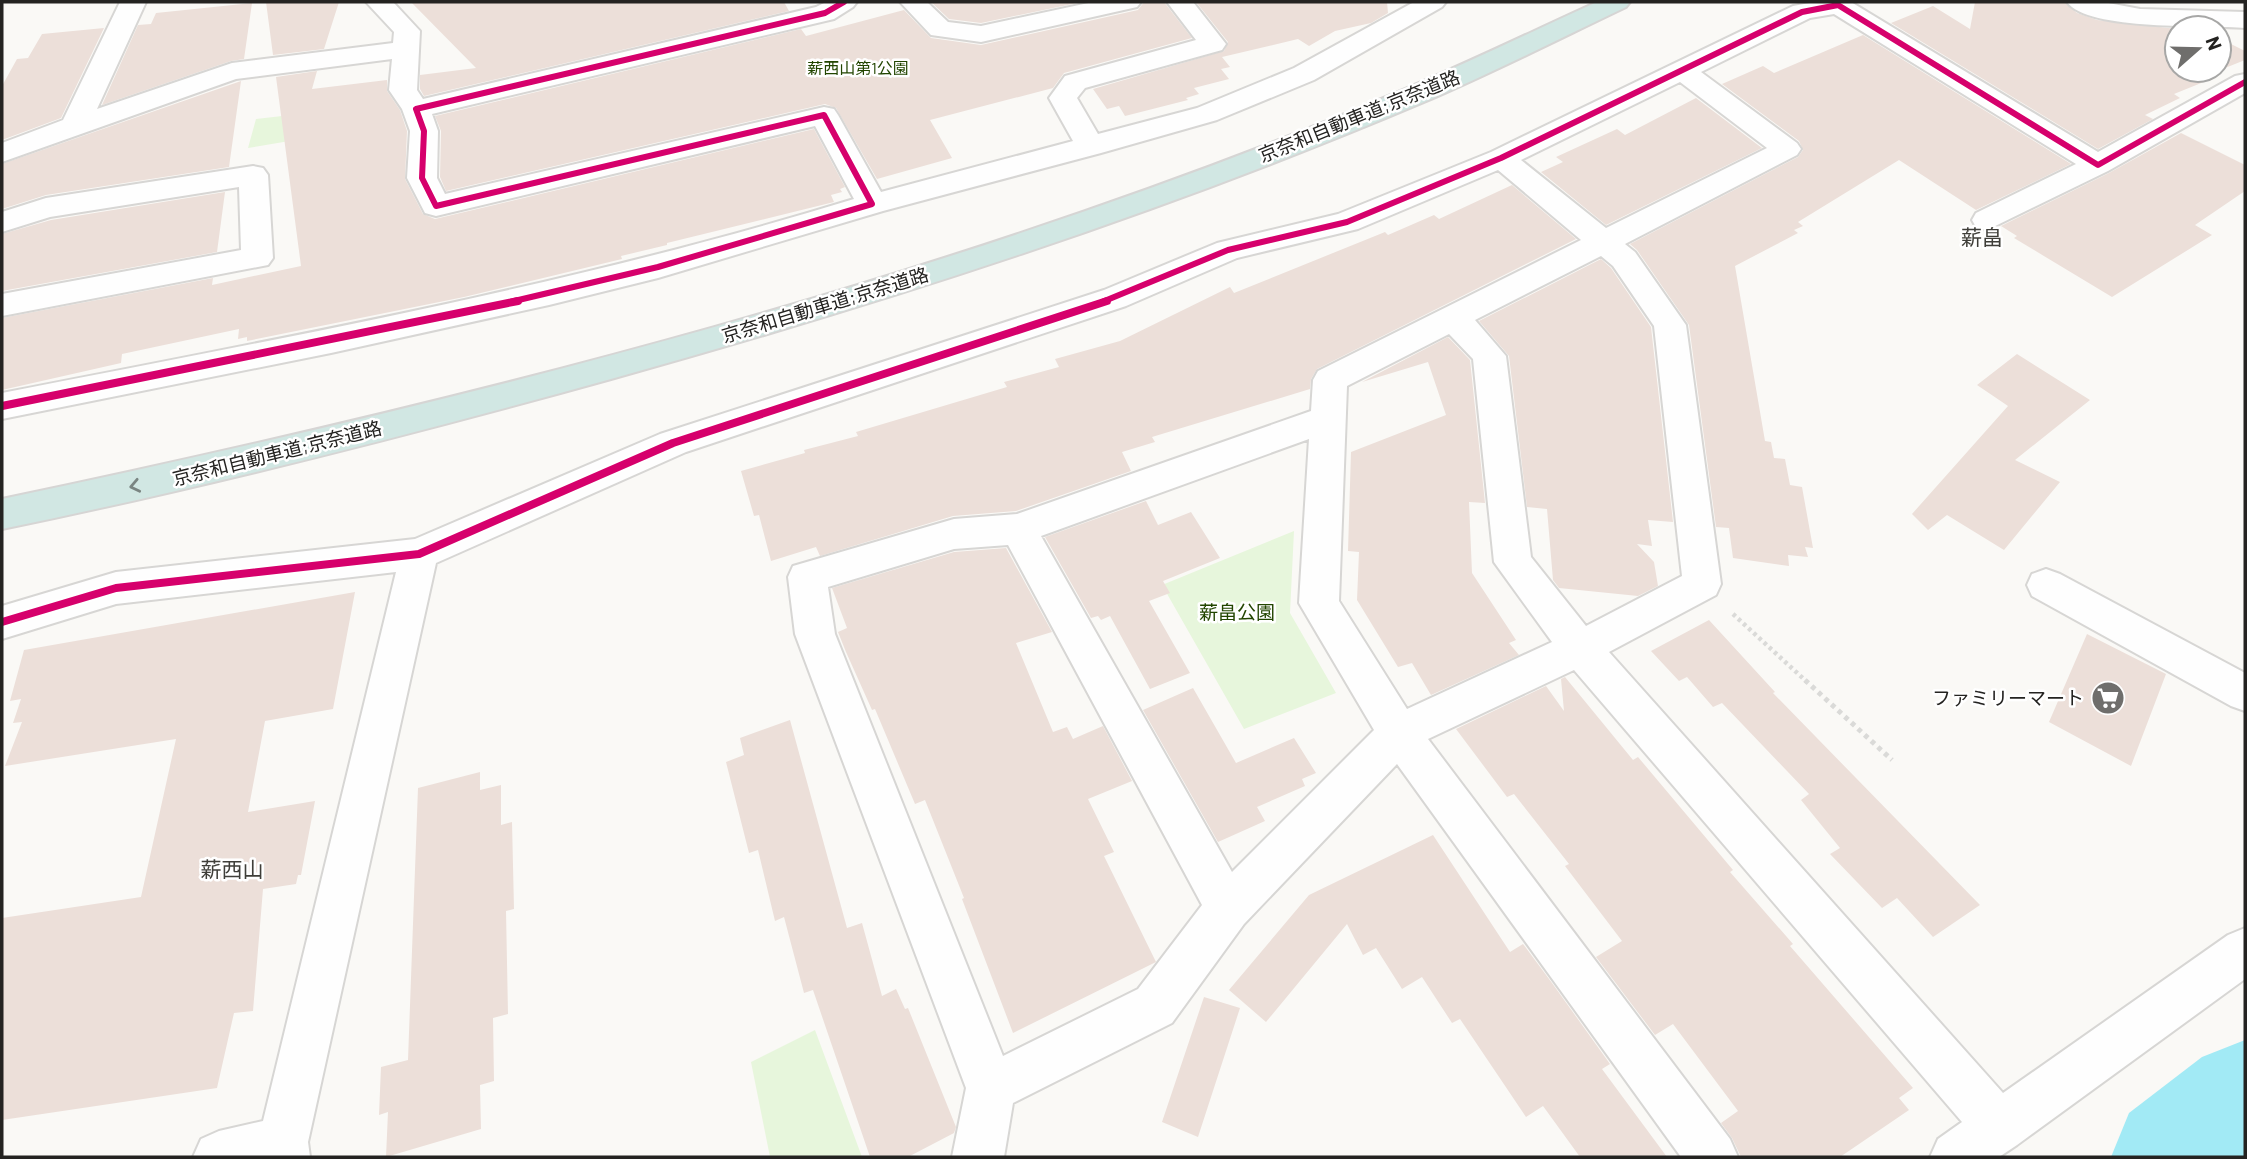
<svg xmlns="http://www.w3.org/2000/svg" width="2247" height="1159" font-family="Barlow,'Noto Sans JP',sans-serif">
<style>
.green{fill:#e7f6dc}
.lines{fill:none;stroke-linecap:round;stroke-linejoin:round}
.river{fill:#a2eaf5;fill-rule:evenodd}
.building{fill:#ecdfd9}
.minor-casing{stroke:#d7d6d4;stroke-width:4}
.highway-casing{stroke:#d6d5d4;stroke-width:4}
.path-far1{stroke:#dadad8;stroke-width:4.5;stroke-dasharray:3.5 3.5;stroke-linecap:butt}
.path{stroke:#dadad8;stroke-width:5;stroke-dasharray:4.5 4.5;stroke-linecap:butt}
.minor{fill:#fefefe;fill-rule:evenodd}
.highway{fill:#d1e7e3;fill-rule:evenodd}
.cycleway-far1-casing{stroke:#fff;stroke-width:10}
.cycleway-casing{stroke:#fff;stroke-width:12}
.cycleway-far1{stroke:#d6006c;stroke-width:6}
.cycleway{stroke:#d6006c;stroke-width:8}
.oneway{stroke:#7a8582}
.labels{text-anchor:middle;stroke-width:5;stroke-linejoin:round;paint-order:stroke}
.far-park-label{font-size:16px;fill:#224500;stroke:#fff}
.street-label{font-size:19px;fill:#242321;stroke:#fff}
.park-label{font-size:19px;fill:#224500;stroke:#fff}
.poi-label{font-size:19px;fill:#242321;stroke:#fff;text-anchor:end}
.neighbourhood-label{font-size:21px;fill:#3f3e39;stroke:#fff}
</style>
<rect width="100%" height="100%" fill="#faf9f6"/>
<path class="green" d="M317,112l8,23 -77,13 8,-29z
M1294,531l-4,82 46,80 -92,36 -82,-144z
M815,1030l47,127h-92l-19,-95z"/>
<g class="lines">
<path class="river" d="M2245,1040v117h-134l18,-44 73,-56z"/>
</g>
<path class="building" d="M266,2h73l-15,47 -51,6z
M411,2h373l5,9 -365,85 -4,-7v-14l56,-7z
M931,2h151l-101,21 -32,-4z
M1144,2h20l28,36 -128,35 -11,15 -123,32 22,38 -75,21 -41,-71 -11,-4 -379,87 -6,-14 1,-46 -6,-15 366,-87 5,7 98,-26 27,28 50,7 157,-35z
M1196,2h191l1,11 -17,10 -36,8 -26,15 -11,-7 -76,18 8,10 -9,2 8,10 -35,9 5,6 -13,4 2,2 -63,16 -6,-10 -12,3 -14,-20 131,-38 4,-9z
M1975,2h90l12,11 20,7 80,9v41h42v-32l26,13v9l-35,14 6,3 -42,17 6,4 -35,17 8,4 -55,30 -207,-126 42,-17 37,23z
M252,3l-8,56 -13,2 -129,44 36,-80 13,-1 5,-11z
M104,28l-43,90 -59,22v-54l15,-27 11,-1 14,-24z
M1863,35l208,129 -95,46 -77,-50 -101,62 5,4 -9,4 4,3 -63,33 30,175 6,1 3,16 11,1 5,26 12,2 11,61 -8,-1 3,10 -20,-2 1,11 -56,-8 -4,-30 -13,-1 -27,-202 -52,-75 -7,-6 168,-87 5,-7 -4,-9 -77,-57 41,-18 11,7z
M317,71l-5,18 75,-9v11l13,19 7,21 -2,48 18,35 12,5 379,-90 31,58 -5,2 2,3 -11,3 3,7 -167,41v2l-46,11 1,3 -158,38 -217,44v-4l-9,2 1,-10 -117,25 -1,9 -119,27v-72l211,-40 -1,7 89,-19 -25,-189z
M241,81l-12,86 -183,28 -44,14v-45z
M1696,98l66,50 -156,77 -65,-53 22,-10 -7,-5 61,-28 8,6z
M2181,133l64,32v26l-50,34 17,10 -100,62 -98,-59 3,-2 -16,-10 108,-53z
M1512,185l64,54 -259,130 -6,10 -1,10 -158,48 3,5 -33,10 9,19 -115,40 -63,5 -133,40 -4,-9 -45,14 -12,-46 -5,1 -13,-45 64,-18 -1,-3 54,-14 -2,-4 151,-45 -3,-5 55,-15 -4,-8 65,-18 110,-54 4,6 151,-61 3,3 46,-20 5,4z
M225,192l-8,60 -215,39v-57l49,-14z
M1601,259l10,9 40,59 22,195 -25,-2 4,26 -15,-2 17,18 4,24 -20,10 -79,-8 -6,-8 -6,-71 -20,-2 -18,-151 -30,-35z
M1448,337l22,23 15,143 -16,-1 3,71 44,67 -7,3 10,12 -88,40 -19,-32 -14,4 -41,-67 2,-48 -11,-1 3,-99 95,-37 -18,-53 -66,20z
M2017,354l73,46 -75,60 45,22 -56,68 -57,-35 -19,15 -16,-16 96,-108 -31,-21z
M1146,501l12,24 33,-13 29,46 -57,23 7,12 -21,8 41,72 -40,16 -40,-73 -9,4 -3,-4 -7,2 -46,-81z
M1006,548l46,84 -36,11 37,89 14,-5 6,12 30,-13 29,55 -44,18 26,53 -10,4 52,106 -143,71 -51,-134 2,-1 -39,-98 -10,4 -40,-95 -3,1 -26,-58 -8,-20 9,-4 -15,-40 122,-36z
M355,592l-22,117 -68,12 -17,91 67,-11 -14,74h-3l-2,9 -33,5 -10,122 -19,2 -17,75 -215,32v-202l139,-21 35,-158 -171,27 17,-44 -9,1 8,-24 -11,2 14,-51z
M1709,620l66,72 -2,1 207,212 -47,32 -36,-39 -15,10 -52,-54 10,-6 -39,-48 8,-6 -87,-91 -9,4 -26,-30 -8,4 -28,-30z
M2087,634l79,40 -35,92 -82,-44z
M1565,677l68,83 5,-3 95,113 -3,2 63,72 -3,2 123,142 -14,10 10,12 -69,47h-99l-9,-19 -11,-15 17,-12 -65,-87 -18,11 -59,-78 26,-16 -57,-75 4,-2 -55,-70 -7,3 -51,-68 90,-43 18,25 -3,-32z
M1193,688l43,75 58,-25 22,35 -14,6 3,7 -48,21 8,14 -47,21 -75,-132z
M790,720l57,208 15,-5 20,73 14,-7 9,20 3,-1 48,119 -2,6 -46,24h-38l-57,-167 -9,3 -20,-76 -9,4 -17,-71 -9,3 -23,-91 18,-7 -4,-17z
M480,772v18l21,-5v40l11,-3 2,87 -8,2 2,103 -15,4 1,63 -14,4 1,44 -95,28 2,-45 -9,3 2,-48 27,-7 10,-272z
M1433,835l77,117 13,-8 29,39 58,81 -8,5 65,88h-87l-37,-51 -17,11 -66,-98 -8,4 -30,-46 -20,12 -26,-41 -13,7 -16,-31 -81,98 -37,-32 80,-95z
M1204,997l36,11 -42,129 -36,-15z"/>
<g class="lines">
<defs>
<path id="minor" d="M120,2h26l-49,107 135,-46 161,-20 1,-11 -28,-30h27l27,29 -3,59 6,9 393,-92 10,-5h31l-4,5 -19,12 -402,95 6,17 -1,47 8,16 379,-87 10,2 4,6 43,77 192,-51 -24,-43 16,-22 131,-36 -29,-38h26l33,42 -4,6 -137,38 -8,10 21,36 99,-26 97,-40 120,-66h32l-4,5 -128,73 -97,40 -116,33 -218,58 -225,67 -109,27 -218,48 -329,66v-26c286,-56 573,-108 852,-194l-39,-73 -379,90 -11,-3 -18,-35 3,-47 -8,-22 -13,-19 3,-31 -156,20 -234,83v-19l61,-23z
M900,2h27l21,20 33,4 112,-24h48l-4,5 -156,35 -50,-7z
M1815,2h36l247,150 137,-76 10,-2v19l-137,78 -121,59 -11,-3 -4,-7 4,-7 100,-49 -242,-150 -24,4 -109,54 96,71 4,6 -4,6 -172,89 10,8 51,73 35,259 -5,11 -107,57 394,441 225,-158 17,-7v51l-228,166 -18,12h-69l8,-18 24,-17 -388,-452 -146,69 302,400 8,18h-57l-284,-393 -153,160 -72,99 -159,80 -9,54h-52l14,-69 -171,-454 -7,-57 5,-11 161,-47 63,-5 294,-103 2,-31 5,-9 263,-131 -83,-70 -140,59 -121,29 -111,48 -440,146 -250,111 -128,579 2,15h-117l8,-18 18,-8 44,-10 133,-549 -280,32 -114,35v-33l114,-34 299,-33 245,-105 444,-144 113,-47 121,-29 153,-62 302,-146zM1680,82l87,66 -161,80 -85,-68zM1601,256l12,10 41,60 28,250 -96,50 -55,-69 -25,-201 -31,-36zM1449,334l24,25 21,203 58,80 -145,67 -68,-108 8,-215zM1309,439l-10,164 75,127 -142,142 -191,-336zM1008,545l194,360 -64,84 -135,67 -168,-422 -7,-47 126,-38z
M2067,2h36l37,7 105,3v16c-35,-3 -158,3 -178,-26z
M253,166l10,2 5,7 5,83 -5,7 -266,51v-22l239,-44 -2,-63 -189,30 -48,15v-20l44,-14z
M2046,569l14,5 185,99v38l-14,-5 -199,-110 -5,-11 5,-11z"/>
<path id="highway" d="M1597,2h33l-4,5c-67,32 -134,66 -202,95 -264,112 -537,200 -813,277 -201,56 -405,108 -609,150v-30c476,-100 953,-221 1403,-410 65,-27 128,-58 192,-87z"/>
</defs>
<use href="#minor" class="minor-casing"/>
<use href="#highway" class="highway-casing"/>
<path class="path-far1" d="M1733,614l74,68"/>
<path class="path" d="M1805,680l87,80"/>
<use href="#minor" class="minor"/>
<use href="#highway" class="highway"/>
<defs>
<path id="cycleway-far1" d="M510,302l148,-35 214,-63 -48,-89 -388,91 -14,-28 2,-47 -8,-22 409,-96 19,-11
M1102,302l126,-52 119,-28 154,-64 301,-146 36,-7 260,160 147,-83"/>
<path id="cycleway" d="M2,406l516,-105
M2,622l114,-34 303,-34 254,-111 434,-142"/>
</defs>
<use href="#cycleway-far1" class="cycleway-far1-casing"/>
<use href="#cycleway" class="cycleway-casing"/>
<use href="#cycleway-far1" class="cycleway-far1"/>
<use href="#cycleway" class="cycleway"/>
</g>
<defs><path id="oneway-chevron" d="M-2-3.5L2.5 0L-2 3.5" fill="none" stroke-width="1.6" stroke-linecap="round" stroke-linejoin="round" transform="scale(1.75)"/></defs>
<use class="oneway" href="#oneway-chevron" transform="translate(135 486) rotate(168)"/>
<defs>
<symbol id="supermarket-disc" viewBox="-11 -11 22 22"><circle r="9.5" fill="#6f6e6c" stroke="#fff"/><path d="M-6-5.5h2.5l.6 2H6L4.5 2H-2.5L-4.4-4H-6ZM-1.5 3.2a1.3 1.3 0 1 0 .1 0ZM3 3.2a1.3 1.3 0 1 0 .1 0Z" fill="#fff"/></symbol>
</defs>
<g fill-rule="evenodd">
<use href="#supermarket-disc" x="2089" y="679" width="38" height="38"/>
</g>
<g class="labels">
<g class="far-park-label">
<text x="858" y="74">薪西山第1公園</text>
</g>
<g class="street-label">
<text transform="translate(1359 116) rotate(-22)" y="7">京奈和自動車道;京奈道路</text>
<text transform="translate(825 305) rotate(-17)" y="7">京奈和自動車道;京奈道路</text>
<text transform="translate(277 453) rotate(-14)" y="7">京奈和自動車道;京奈道路</text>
</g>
<g class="park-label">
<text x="1237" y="619">薪畠公園</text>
</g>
<g class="poi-label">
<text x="2084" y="705">ファミリーマート</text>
</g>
<g class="neighbourhood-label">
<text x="1982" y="245">薪畠</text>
<text x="232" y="877">薪西山</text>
</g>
</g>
<rect width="2247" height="1159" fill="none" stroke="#242321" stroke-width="7"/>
<g transform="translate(2198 49) rotate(70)"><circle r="33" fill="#ffffff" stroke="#a7a7a6" stroke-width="2"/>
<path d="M0-5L12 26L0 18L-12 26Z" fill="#6f6e6c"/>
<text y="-10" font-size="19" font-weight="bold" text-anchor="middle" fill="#242321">N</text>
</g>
</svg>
